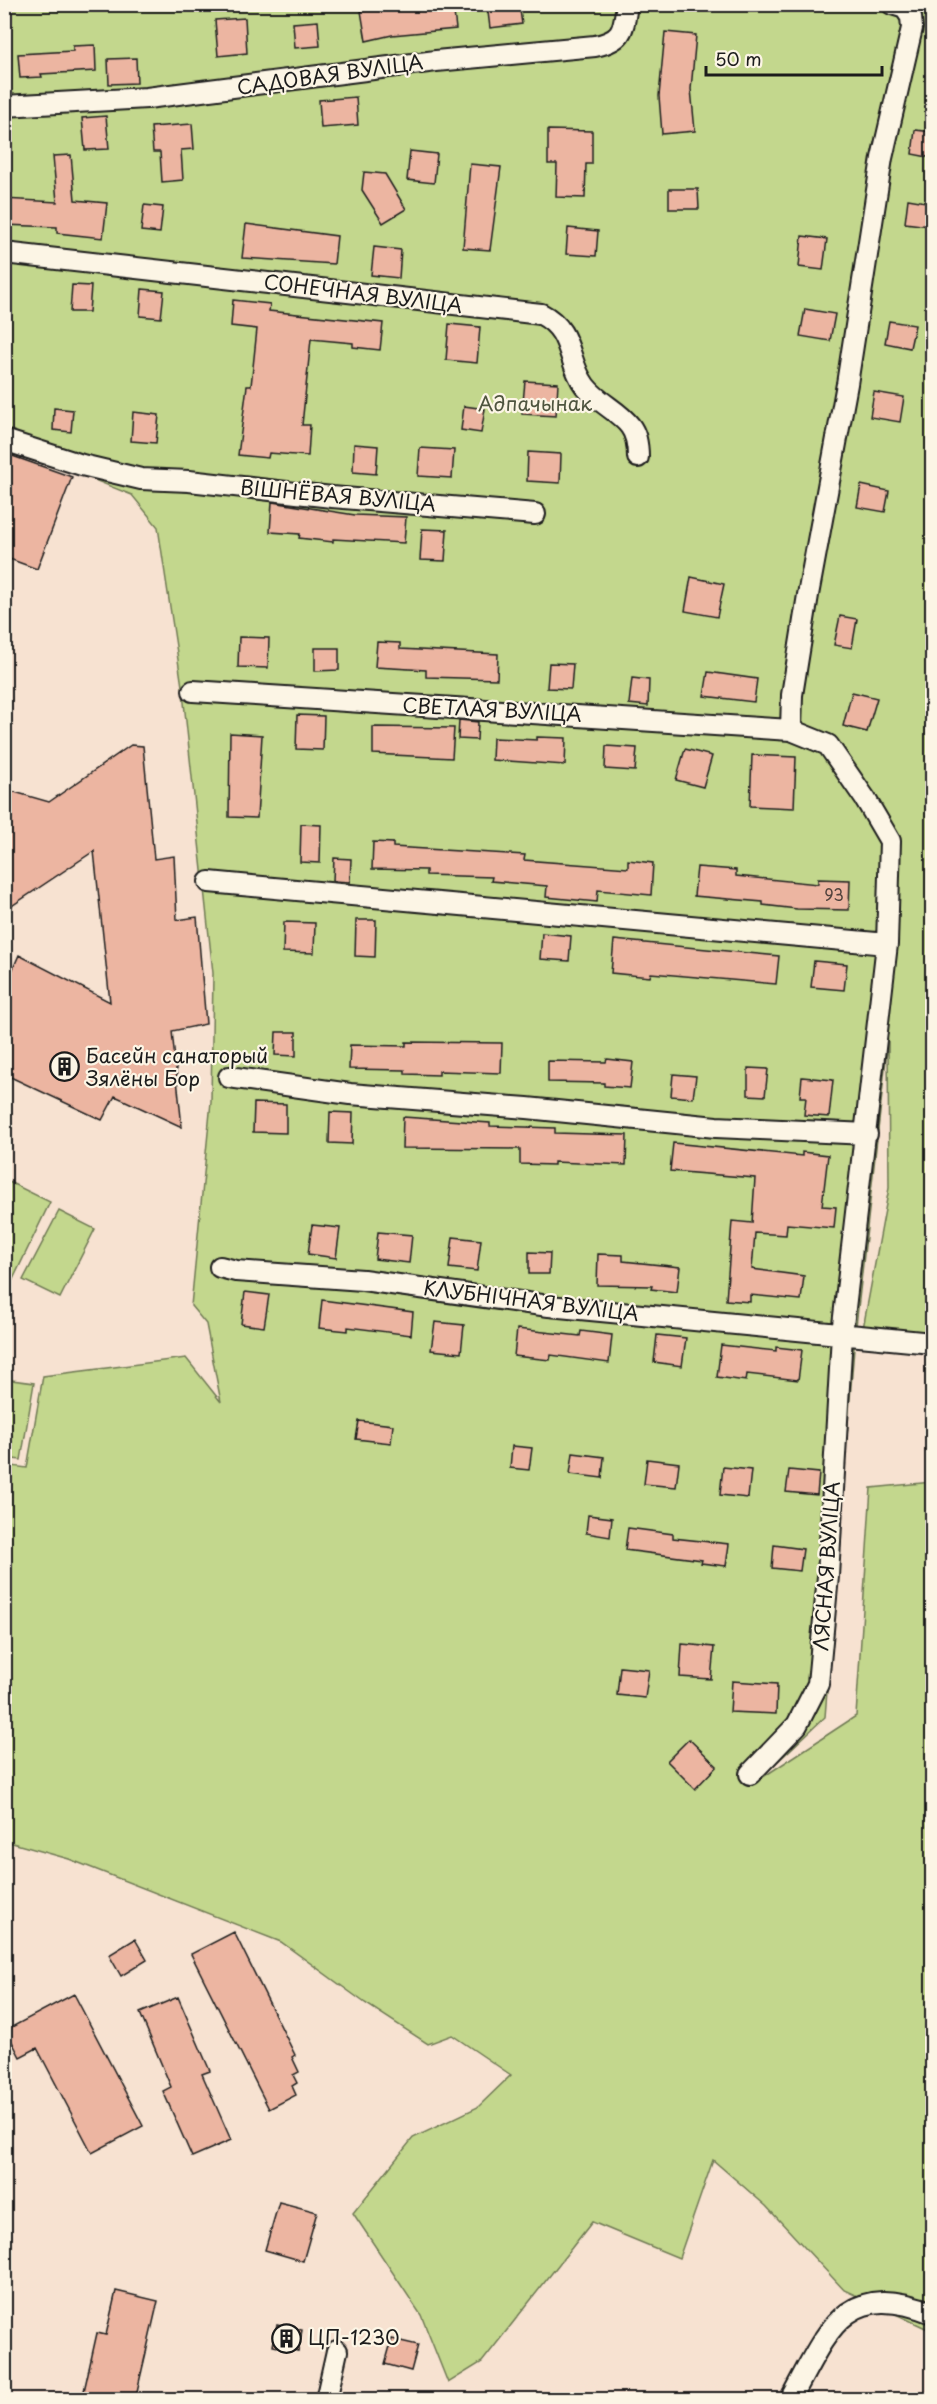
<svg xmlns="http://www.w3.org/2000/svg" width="937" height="2404" font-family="'Playpen Sans',sans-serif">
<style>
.green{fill:#c3d78d;stroke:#707a54;stroke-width:1.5}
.building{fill:#ecb5a1;stroke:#1c1c1c;stroke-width:1.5}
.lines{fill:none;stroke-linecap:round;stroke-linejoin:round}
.minor-casing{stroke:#1c1c1c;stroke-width:24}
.minor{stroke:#fcf5e5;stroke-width:20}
.labels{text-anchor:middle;stroke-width:4.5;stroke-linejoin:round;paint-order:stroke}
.number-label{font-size:16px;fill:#50423d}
.street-label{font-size:20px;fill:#1c1c1c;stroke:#fcf5e5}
.park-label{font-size:20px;fill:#4e543e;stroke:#fcf5e5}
.poi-label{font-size:20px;fill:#1c1c1c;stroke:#fcf5e5;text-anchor:start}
</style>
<rect width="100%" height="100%" fill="#f7e2d1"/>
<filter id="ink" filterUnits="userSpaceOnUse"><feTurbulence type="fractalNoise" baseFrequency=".0167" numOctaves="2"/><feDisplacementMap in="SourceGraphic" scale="12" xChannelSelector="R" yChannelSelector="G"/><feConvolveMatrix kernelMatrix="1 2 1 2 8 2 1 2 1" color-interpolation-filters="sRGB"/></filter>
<g filter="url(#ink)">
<path class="green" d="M5,5h927v1336l-70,-7 27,-146 -1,-147 -33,294 -30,382 -68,64 99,-65 15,-228 61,-6v849l-88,-41 -78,-84 -53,-46 -34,98 -87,-36 -110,140 -34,21 -27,-68 -68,-102 60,-75 65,-31 33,-32 -59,-40 -24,9 -63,-41 -84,-61 -212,-83 -64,-18 -1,-376 23,3 16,-92 143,-18 35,44 -15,-78 -15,-18 20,-204 2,-129 -30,-280 -25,-166 -26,-32 -127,-51z
M5,1180l45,22 -45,94z
M59,1211l36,18 -35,69 -37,-18z
M4,1379l30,4 -13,77 -16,-2z"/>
<path class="building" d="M429,4h24l3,25 -64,6 -26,6 -5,-30z
M487,4h32l3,20 -32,4z
M245,18l2,35 -29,3 -3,-36z
M318,21l2,25 -25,2 -2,-25z
M665,32l31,3 -5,54 4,42 -33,3 -3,-38z
M95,45l1,26 -55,3 1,3 -22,1 -2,-24 55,-3v-5z
M136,58l1,25 -28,1 -1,-25z
M356,97l2,28 -37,3 -2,-28z
M106,116l3,33 -24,1 -3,-32z
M192,124l2,25 -13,1 2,30 -21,2 -2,-30h-7l-2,-25z
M548,130l44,1v33h-6l-1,34 -29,-1 1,-33h-9z
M915,130l18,2v26l-21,-4z
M410,151l27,3 -3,29 -27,-3z
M71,155l4,45 32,3 -4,35 -46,-5v-6l-53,-2v-26l53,3 -4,-46z
M470,164l31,3 -11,83 -27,-2z
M364,172l21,2 21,35 -23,14 -21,-33z
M669,189h29l1,20h-30z
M908,199l24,4 -3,23 -24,-3z
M144,205l19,2 -3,26 -19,-2z
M246,224l91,12 -3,28 -92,-6z
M568,228l30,3 -2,25 -30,-2z
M802,236l25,3 -4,31 -24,-3z
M374,247l27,3 -2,28 -28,-3z
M72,285l19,1 -2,26h-19z
M142,289l22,2 -3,27 -21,-2z
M233,300l37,4 -1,7 114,12 -3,27 -27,-3v-4l-42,-4 -9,86h8l-2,31 -39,-3 -1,5 -30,-3 9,-69h4l6,-57 -26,-3z
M805,309l30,5 -5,27 -30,-5z
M889,321l26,4 -5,23 -25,-5z
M449,324l31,3 -3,36 -31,-3z
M525,381l33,2 -2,33 -34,-2z
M874,392l30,5 -4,25 -30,-5z
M464,406l21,3 -4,24 -20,-3z
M54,408l19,2 -2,22 -18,-2z
M133,412l26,3 -3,28 -25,-2z
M354,444l24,2 -2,28 -23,-2z
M420,448l34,2 -2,28 -34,-2z
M528,452l33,2 -1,29 -33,-2z
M4,453l68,24 -35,92 -33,-12v-58l7,-16 -7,-3z
M861,485l28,6 -4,21 -28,-5z
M272,502l83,13 51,2 -2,26 -71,-4v3l-34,-4 1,-4 -30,-2z
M422,529l25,1 -2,31 -25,-1z
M691,577l33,7 -7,33 -32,-6z
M840,616l17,3 -5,29 -18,-3z
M239,637l30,1 -1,30 -30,-1z
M377,642l23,1v6l98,5 -1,25 -71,-2v-7l-51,-3z
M315,648h24v22l-24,1z
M549,663l24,1 -2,25 -24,-1z
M708,672l49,7 -3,23 -50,-6z
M632,678l17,2 -1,26 -19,-2z
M852,692l25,6 -10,34 -24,-6z
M297,715l27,1 -1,34 -27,-1z
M459,720l19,2 -1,18 -19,-1z
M373,727l81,1 -2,30 -79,-4z
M230,733l32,2 -5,83 -28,-1z
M537,737l29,1 -1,27 -73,-5 1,-22 44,2z
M131,745l12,1 11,113 20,-3 3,64 20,-3 9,107 -34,7 10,96 -67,-31 -13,24 -98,-46v-85l15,-34 91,47 -16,-151 -90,60v-122l45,13z
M606,746l31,2 -2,23 -30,-2z
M685,749l27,7 -9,31 -27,-7z
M752,755l44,2 -2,51 -44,-2z
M301,824l20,1 -1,38 -20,-1z
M373,842l20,1v4l132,8 -1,5 104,8v-8l25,3 -2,32 -53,-5 -1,12 -51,-5 1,-11 -56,-5 1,-4 -66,-2v-5l-54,-1z
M334,858l17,1 -1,23 -17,-1z
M697,867l39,3v6l82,8v-5l32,1 -1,30 -52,-1 -34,-4v-3l-69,-6z
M356,920h20l-1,37 -20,-1z
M284,922l31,1 -1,30 -31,-1z
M542,933l29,3 -2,25 -29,-2z
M614,940l165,16 -3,28 -125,-11 -1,4 -39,-4z
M814,961l33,3 -3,26 -33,-3z
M276,1032h20v24l-21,-1z
M406,1042l96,1 -1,30 -62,-2v4l-34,-1v-4l-56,-1 1,-24 56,1z
M607,1059l26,3 -3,26 -26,-2v-3l-56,-1v-21l58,1z
M748,1068l20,1 -3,27 -17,-1z
M673,1074l23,2 -3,22 -22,-2z
M802,1077l31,3 -4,37 -25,-2 2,-18h-6z
M254,1103l32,1v29l-33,-1z
M330,1112l23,1 -1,31 -23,-1z
M403,1117l87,6v3l65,2v5l72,2 -1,30 -72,-3v3l-34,-1v-15l-118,-1z
M673,1143l129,13v-4l26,3 -6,51 14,1 -2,21 -47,-4 -1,11 -31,-2 -3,36 52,7 -3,24 -51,-5v7l-24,-2 6,-79 20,2 3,-45 -85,-7z
M312,1225l28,3 -4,30 -28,-4z
M378,1232l34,3 -3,28 -34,-4z
M453,1237l28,3 -4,31 -28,-3z
M529,1252l21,1 -1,21h-20z
M598,1254l25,1v6l57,6 -3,25 -26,-3 1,-3 -55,-1z
M245,1292l24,3 -5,32 -23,-3z
M322,1300l91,12 -2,23 -63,-8v4l-29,-3z
M435,1322l29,3 -3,28 -30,-3z
M517,1329l63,7 1,-5 31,4 -3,28 -58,-8 -1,5 -36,-4z
M657,1335l29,3 -4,28 -28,-4z
M721,1345l55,6v-4l26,3 -4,30 -51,-6 -1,7 -29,-4z
M359,1421l34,4 -2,18 -35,-4z
M512,1446l20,2 -3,22 -19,-2z
M573,1453l31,4 -2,21 -32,-4z
M647,1459l32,4 -3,24 -32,-3z
M723,1467l28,3 -3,28 -28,-3z
M789,1470l30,3 -2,22 -31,-3z
M588,1515l24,3 -2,19 -24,-4z
M628,1528l45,6v4l56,6 -3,22 -25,-3 1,-3 -77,-10z
M774,1545l29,4 -3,22 -28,-3z
M682,1644l32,3 -3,32 -31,-2z
M620,1667l29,3 -4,28 -28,-3z
M732,1681l45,3 -1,30 -46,-2z
M689,1739l28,27 -22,23 -28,-28z
M234,1932l61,123 -3,2 7,15 -6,3 4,8 -5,3 4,9 -27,14 -78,-155z
M135,1939l12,21 -26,16 -12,-21z
M74,1994l69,132 -51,27 -55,-105 -17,9 -14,-27z
M178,1997l32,74 -8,3 29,66 -39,17 -29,-66 8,-4 -31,-74z
M279,2202l38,10 -14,49 -38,-11z
M116,2291l42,10 -23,99h-53l15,-67 9,2z
M277,2325l25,5 -4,21 -25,-5z
M392,2339l26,6 -7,26 -26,-7z"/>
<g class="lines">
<defs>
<path id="minor" d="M4,106l143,-8 289,-37 159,-15c29,-6 28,-16 32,-42
M4,253l537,61c33,17 25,46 44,72 13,17 33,24 45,40 7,9 8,21 8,31
M4,440l78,25 59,14 48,2 143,16 203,17
M193,691l598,39 37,15 38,55 24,41 -3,103 -45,390 -14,242 -10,108 -21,41 -47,49
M791,730l1,-35 16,-100 39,-211 35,-226 30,-130 -1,-11 -6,-9 -13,-4
M209,882l678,62
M229,1077l121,17 177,14 189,19 151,7
M220,1267l16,4 127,9 186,26 383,37
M326,2400l11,-49
M790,2400c37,-68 54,-122 142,-87"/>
</defs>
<use href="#minor" class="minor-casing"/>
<use href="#minor" class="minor"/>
</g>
</g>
<defs>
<symbol id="building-ring" viewBox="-11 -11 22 22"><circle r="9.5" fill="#fcf5e5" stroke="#1c1c1c" stroke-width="1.5"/><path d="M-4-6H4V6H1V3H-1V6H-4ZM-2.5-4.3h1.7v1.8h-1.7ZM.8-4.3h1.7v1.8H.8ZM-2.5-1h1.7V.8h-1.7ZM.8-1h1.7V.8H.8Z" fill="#1c1c1c"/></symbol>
</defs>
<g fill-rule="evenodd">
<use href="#building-ring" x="48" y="1050" width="33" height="33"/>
<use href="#building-ring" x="270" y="2322" width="33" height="33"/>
</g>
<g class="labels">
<g class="number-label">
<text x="834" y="901">93</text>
</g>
<g class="street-label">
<text transform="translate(330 75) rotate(-8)" y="7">САДОВАЯ ВУЛІЦА</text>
<text transform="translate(363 294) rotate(7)" y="7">СОНЕЧНАЯ ВУЛІЦА</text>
<text transform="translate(338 496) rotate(5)" y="7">ВІШНЁВАЯ ВУЛІЦА</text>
<text transform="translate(492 710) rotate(3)" y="7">СВЕТЛАЯ ВУЛІЦА</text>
<text transform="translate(531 1301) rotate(7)" y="7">КЛУБНІЧНАЯ ВУЛІЦА</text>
<text transform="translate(827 1566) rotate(-86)" y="7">ЛЯСНАЯ ВУЛІЦА</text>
</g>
<g class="park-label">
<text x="535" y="411">Адпачынак</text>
</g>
<g class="poi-label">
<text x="86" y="1063">Басейн санаторый<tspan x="86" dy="23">Зялёны Бор</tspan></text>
<text x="308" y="2345">ЦП-1230</text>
</g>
</g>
<rect width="937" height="2404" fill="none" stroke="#fcf5e5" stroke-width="24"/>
<rect x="12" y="12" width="913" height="2380" fill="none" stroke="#1c1c1c" stroke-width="2" filter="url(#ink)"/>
<path d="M706 66v9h176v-9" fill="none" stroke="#1c1c1c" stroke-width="3"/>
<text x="715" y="66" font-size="18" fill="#1c1c1c" stroke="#fcf5e5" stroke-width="4.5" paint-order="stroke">50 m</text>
</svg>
